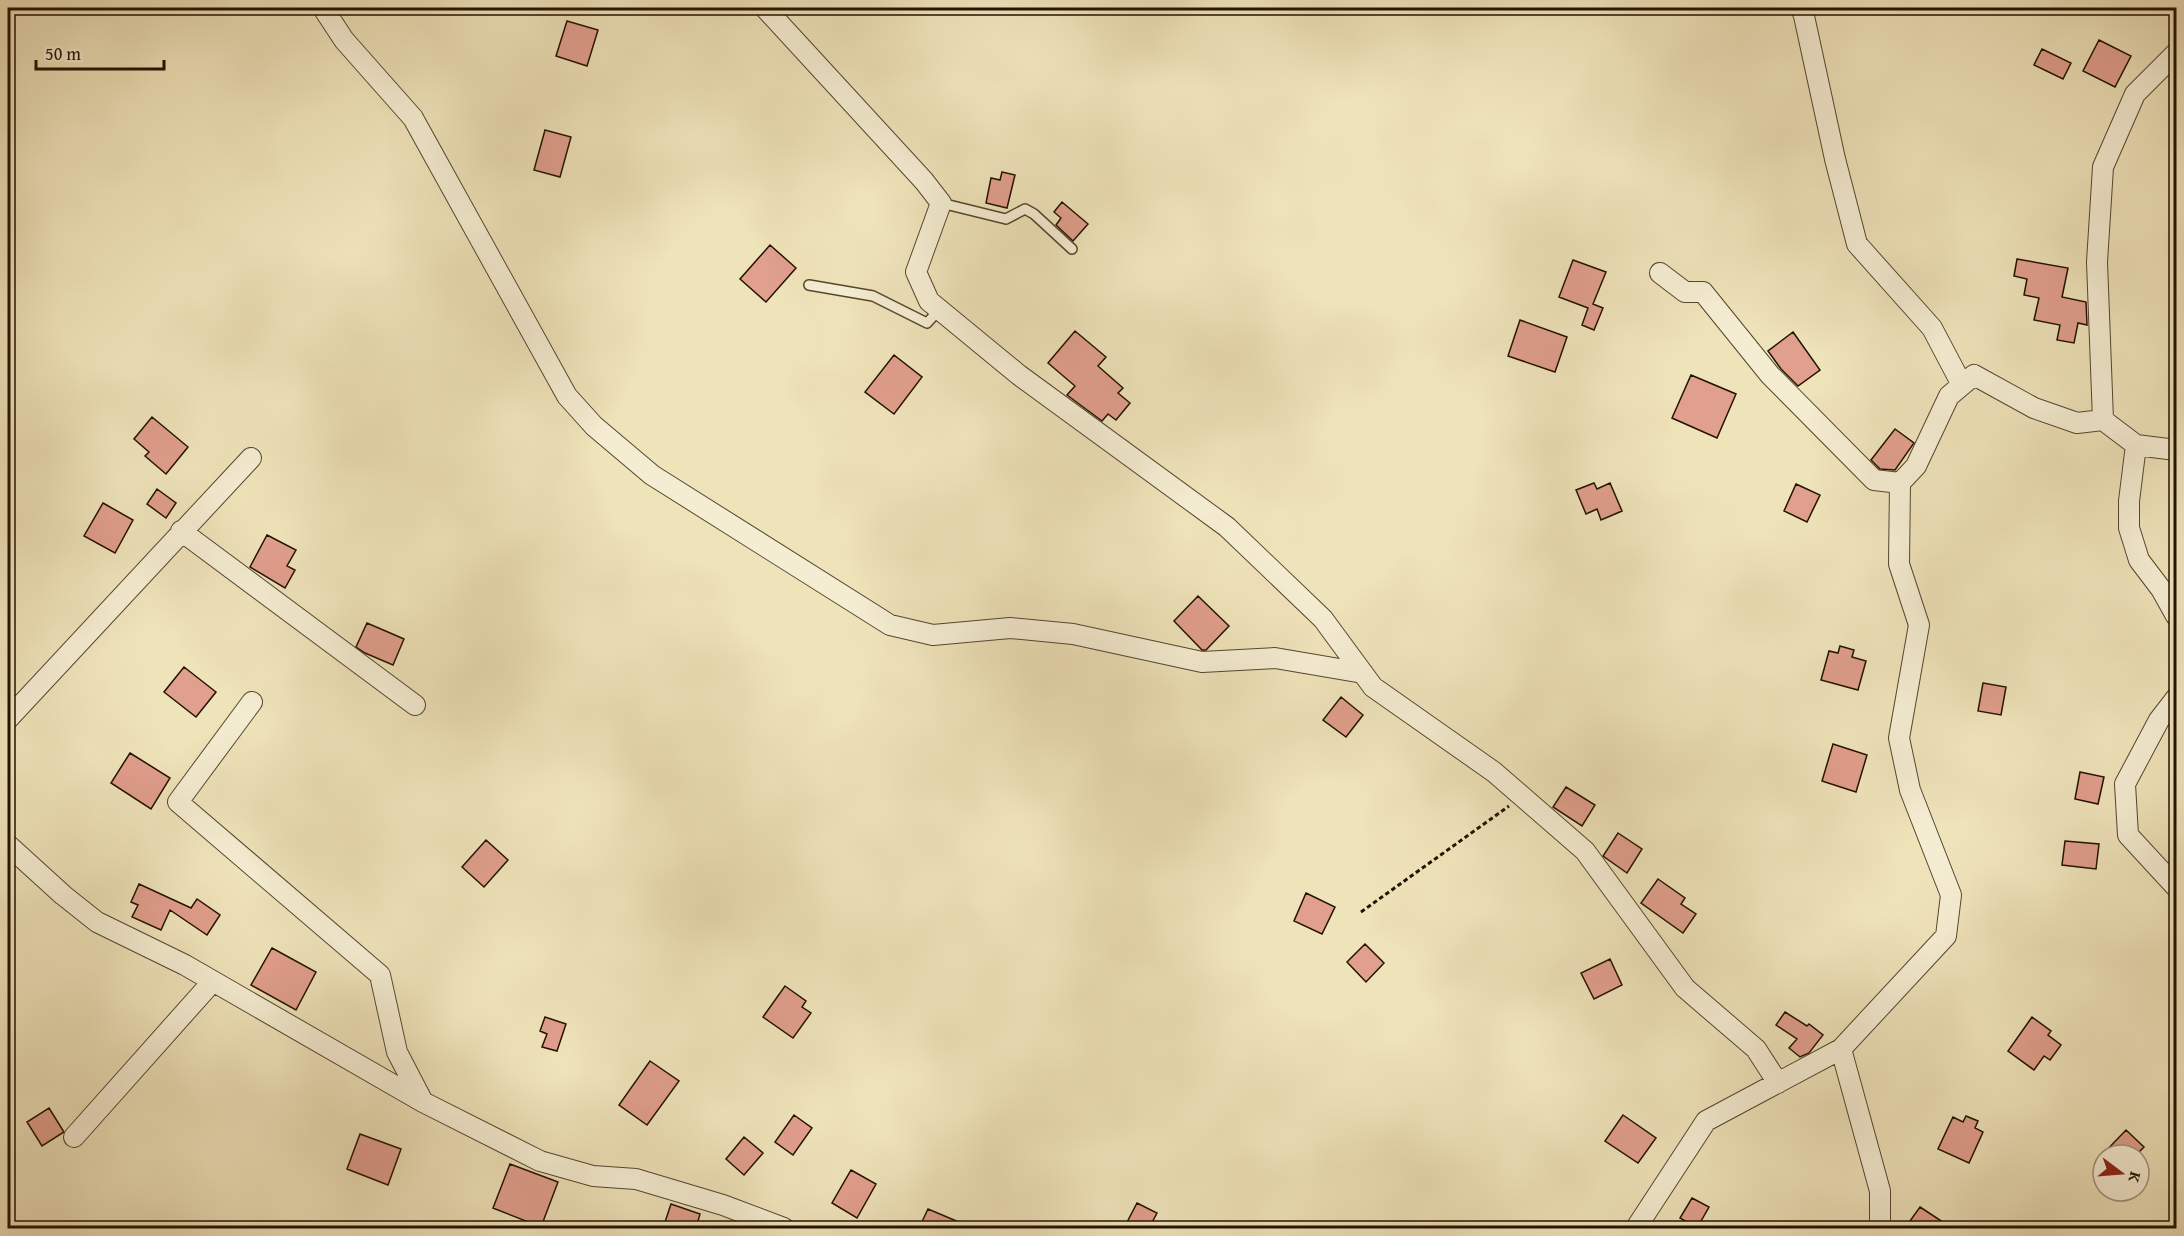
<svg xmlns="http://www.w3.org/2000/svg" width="2184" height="1236" font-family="'Gentium Book Plus',serif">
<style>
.building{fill:#e19f8d;stroke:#221200;stroke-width:1.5}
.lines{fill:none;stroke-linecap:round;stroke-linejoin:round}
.service-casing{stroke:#55462e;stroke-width:12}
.minor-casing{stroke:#55462e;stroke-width:22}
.path{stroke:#221200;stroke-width:3;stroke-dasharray:4.5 3;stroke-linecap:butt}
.service{stroke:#f5edd2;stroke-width:9}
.minor{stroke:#f5edd2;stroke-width:20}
</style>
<rect width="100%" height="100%" fill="#efe3ba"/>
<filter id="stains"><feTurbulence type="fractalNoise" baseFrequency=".00333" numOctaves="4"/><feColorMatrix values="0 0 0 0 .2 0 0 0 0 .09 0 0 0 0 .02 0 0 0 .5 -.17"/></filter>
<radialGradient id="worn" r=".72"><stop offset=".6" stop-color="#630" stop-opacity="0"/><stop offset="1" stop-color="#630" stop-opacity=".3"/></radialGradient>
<path class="building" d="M567,21l31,9 -11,36 -31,-10z
M2099,40l32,16 -16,31 -32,-16z
M2042,49l29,14 -8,16 -29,-14z
M545,130l26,7 -11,40 -26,-7z
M1002,172l13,3 -8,33 -21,-5 5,-25 9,2z
M1062,202l26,22 -15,17 -17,-16 5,-7 -7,-6z
M770,245l26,23 -30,34 -26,-23z
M2017,259l51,9 -6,29 24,5 1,23 -9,-2 -4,20 -17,-3 3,-15 -26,-5 5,-22 -15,-3 3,-16 -13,-3z
M1573,260l33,12 -13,32 10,4 -9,22 -12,-5 6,-17 -29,-11z
M1520,320l47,17 -12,35 -47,-16z
M1075,331l31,26 -8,9 25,22 -5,5 12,10 -14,17 -8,-6 -6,7 -35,-26 8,-9 -27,-23z
M1793,332l27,38 -22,16 -17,-17 -13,-18z
M894,355l28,22 -28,37 -29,-22z
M1691,375l45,19 -19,44 -45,-20z
M152,417l36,30 -22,27 -21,-18 4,-4 -15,-13z
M1895,429l19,14 -19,27 -15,-1 -9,-9z
M1594,483l3,6 13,-6 12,28 -21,9 -4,-11 -11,5 -10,-24z
M1796,484l24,11 -13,27 -23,-11z
M157,489l19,14 -10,15 -19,-14z
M103,503l30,17 -18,33 -31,-17z
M267,535l29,15 -9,16 8,4 -10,18 -35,-21z
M1198,596l31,30 -23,24h-4l-28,-29z
M367,623l37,16 -11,26 -28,-12 -9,-6z
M1840,646l14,4 -2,7 14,4 -8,29 -37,-10 8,-29 9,2z
M184,667l32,25 -20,25 -32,-25z
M1983,683l23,4 -5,28 -23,-4z
M1341,697l22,18 -17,22 -23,-17z
M1833,744l34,11 -11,37 -34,-11z
M130,753l40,25 -19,31 -40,-26z
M2080,772l24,5 -6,27 -23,-5z
M1566,787l29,18 -13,21 -29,-19z
M1618,833l24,16 -15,24 -24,-17z
M486,840l22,20 -24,27 -22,-20z
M2065,841l34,3 -3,25 -34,-4z
M1658,879l27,19 -4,6 15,10 -13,19 -42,-30z
M139,884l52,24 6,-9 23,16 -13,20 -37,-25 -9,20 -29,-13 6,-12 -7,-3z
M1306,893l29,14 -13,27 -28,-13z
M1365,944l19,19 -18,19 -19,-20z
M272,948l44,24 -20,38 -45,-25z
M1610,959l12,26 -28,14 -13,-26z
M785,986l21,15 -4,6 9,6 -18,25 -30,-21z
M1785,1012l22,14 2,-2 14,11 -14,18 -9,4 -11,-9 8,-9 -21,-14z
M545,1017l21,7 -9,27 -15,-4 5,-13 -7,-3z
M2032,1017l19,14 -3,4 13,10 -11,15 -6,-4 -10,14 -26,-19z
M650,1061l29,20 -32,44 -28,-20z
M49,1108l15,24 -22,14 -15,-24z
M794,1115l18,13 -19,27 -18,-13z
M1623,1115l33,23 -18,25 -33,-22z
M1966,1116l12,5 -3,7 8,4 -14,31 -31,-14 15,-32 10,5z
M2126,1130l18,17 -8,8h-34z
M360,1134l41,15 -13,36 -41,-16z
M744,1137l19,16 -19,22 -18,-16z
M510,1164l48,18 -17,45 -48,-19z
M851,1170l25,14 -19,34 -25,-15z
M1692,1198l17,9 -12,21 -17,-10z
M1137,1203l20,10 -8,15h-25z
M671,1204l29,10 -4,14h-33z
M1920,1207l32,21h-47z
M928,1209l45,19h-54z"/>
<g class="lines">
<defs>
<path id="service" d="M941,203l65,16 19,-10 9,5 38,35
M809,285l64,11 54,27 12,-13"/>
<path id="minor" d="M323,8l21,32 69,78 154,278 27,30 58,49 238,150 43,10 77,-7 63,6 129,28 73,-4 88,15
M765,8l159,173 17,22 -25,69 13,29 90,74 208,152 96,92 50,68 121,85 91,79 100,137 71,61 22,34
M1801,8l3,8 31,143 22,85 75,84 30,57
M1660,273l25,19h18l67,83 104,105 26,3 16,-17 33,-70 25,-21 60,33 43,15 26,-3 -6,-158 6,-95 32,-73 41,-41
M2103,420l33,25 40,5
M2136,445l-7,56v27l10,32 22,29 15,27
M181,531l234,174
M2176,698l-17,22 -34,64 3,51 48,52
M252,702l-74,100 202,173 17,77 26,50
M8,719l243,-261
M8,845l55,50 34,27 88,43 238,137 117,59 53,15 43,3 87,26 61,23
M1841,1049l39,142v37
M74,1137l139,-156
M1636,1228l70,-107 135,-72 105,-113 5,-41 -41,-105 -11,-52 20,-113 -20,-61 1,-81"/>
</defs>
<use href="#service" class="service-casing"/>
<use href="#minor" class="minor-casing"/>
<path class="path" d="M1361,912l148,-106"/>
<use href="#service" class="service"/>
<use href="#minor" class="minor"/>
</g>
<rect width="2184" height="1236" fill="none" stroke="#efe3ba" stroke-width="30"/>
<rect x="9" y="9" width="2166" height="1218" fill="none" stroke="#221200" stroke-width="3"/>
<rect x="15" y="15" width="2154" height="1206" fill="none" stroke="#221200" stroke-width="1.5"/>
<g transform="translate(2121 1173) rotate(106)"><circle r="28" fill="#f5edd2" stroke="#a1957e" stroke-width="1.5"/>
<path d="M0-4.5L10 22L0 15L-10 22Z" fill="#8f2418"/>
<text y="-9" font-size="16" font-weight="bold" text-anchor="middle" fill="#221200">K</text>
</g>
<path d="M36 60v9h128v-9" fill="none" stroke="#221200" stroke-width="3"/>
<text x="45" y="60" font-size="18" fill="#221200" stroke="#f5edd2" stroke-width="4.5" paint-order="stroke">50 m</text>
<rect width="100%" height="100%" filter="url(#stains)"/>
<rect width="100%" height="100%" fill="url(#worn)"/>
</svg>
